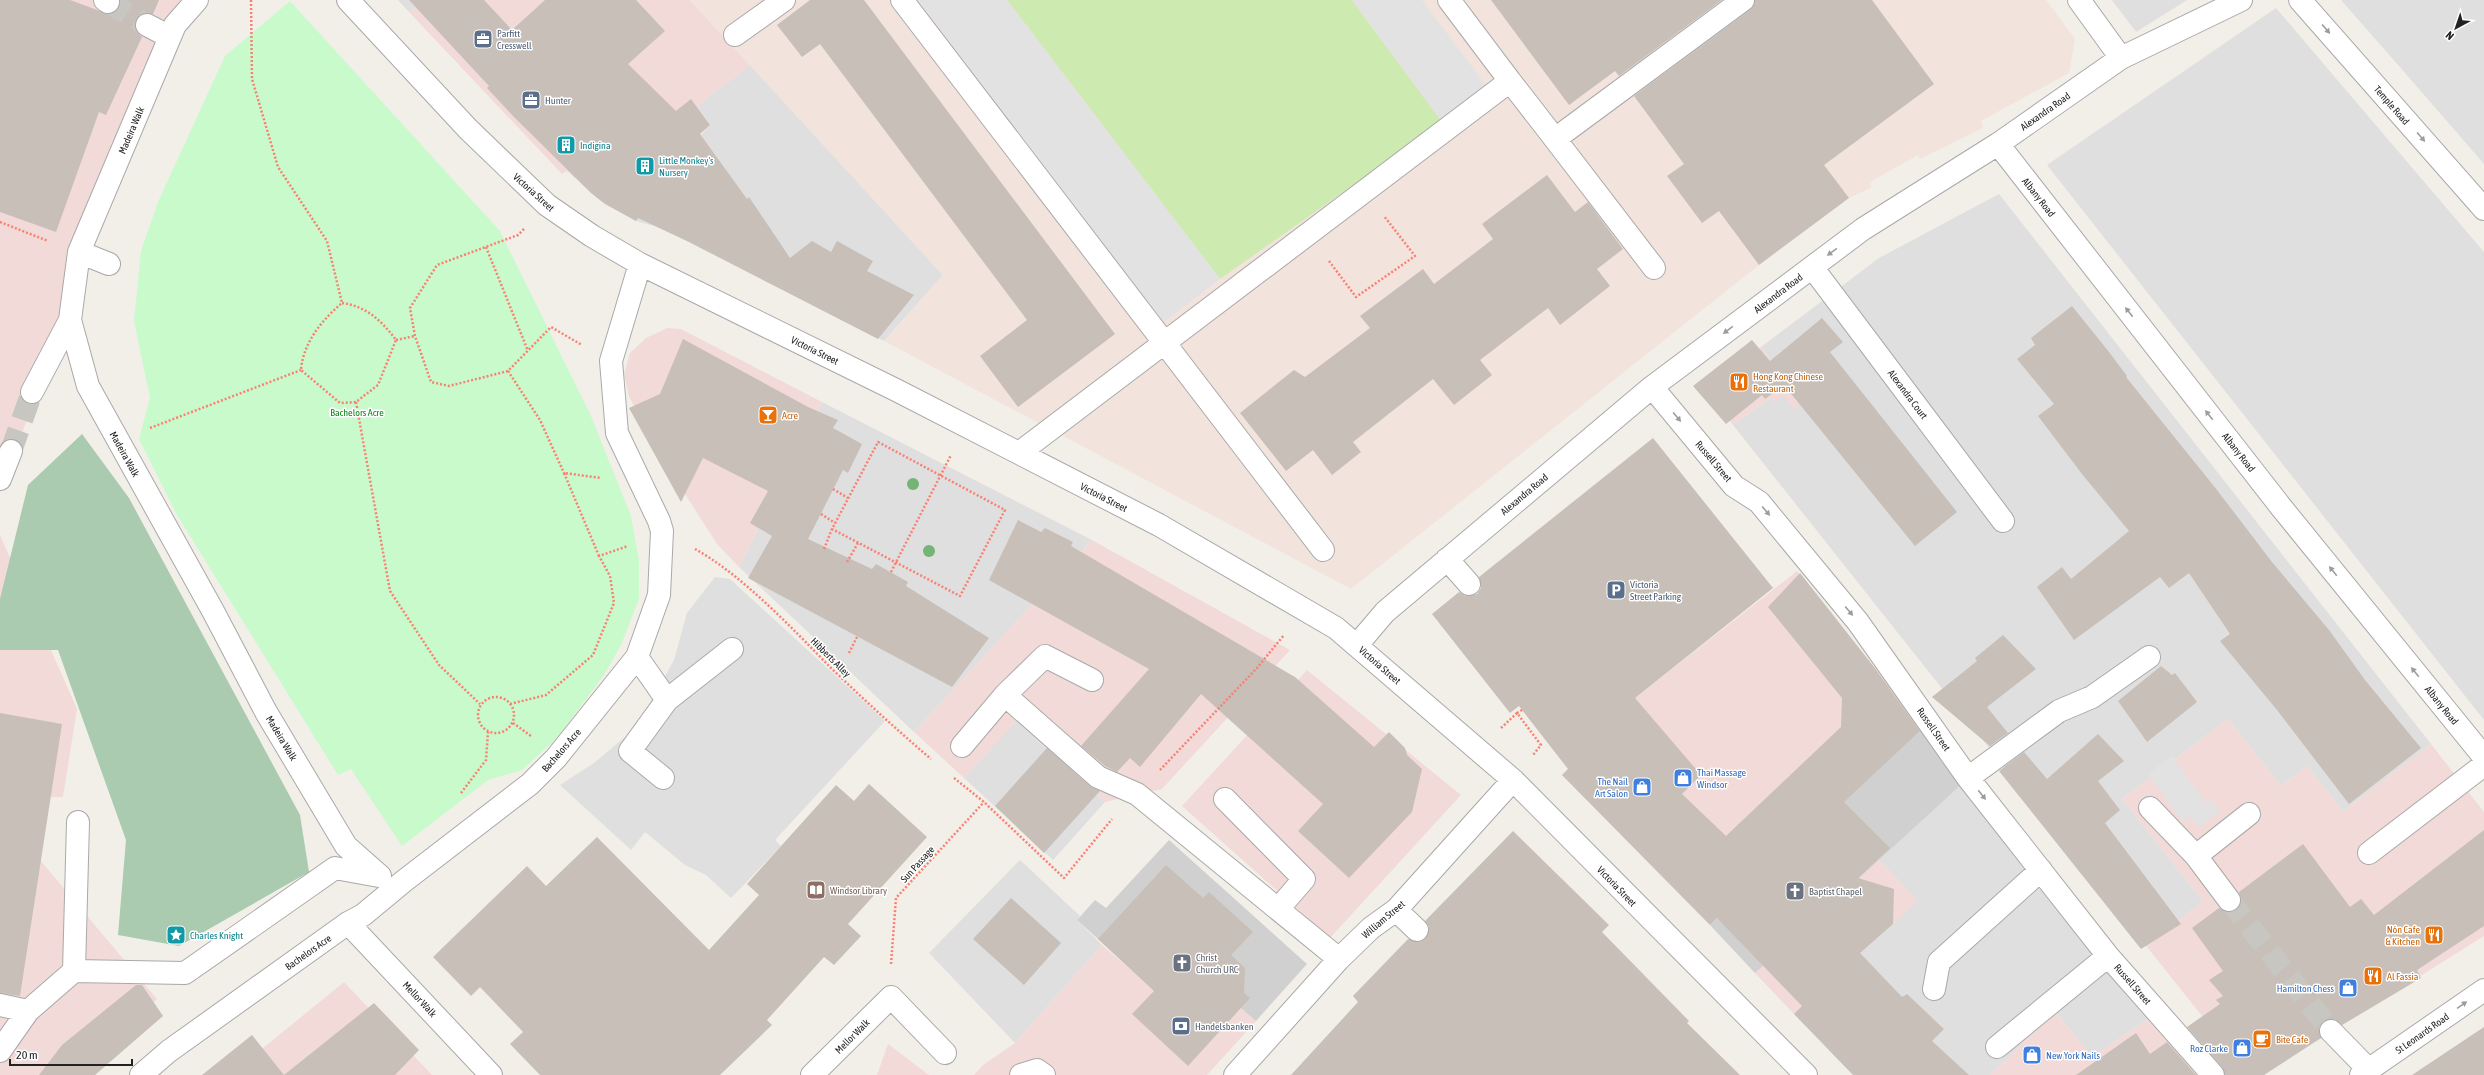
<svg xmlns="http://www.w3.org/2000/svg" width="2484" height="1075" font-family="'Asap Condensed',sans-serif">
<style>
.residential{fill:#e0dfdf}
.commercial{fill:#f2dad9}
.religious{fill:#d0d0d0}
.military{fill:#f3e3dd}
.grass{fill:#cdebb0}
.cemetery{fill:#aacbaf}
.park{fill:#c8facc}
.parking{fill:#e2e2e2}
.building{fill:#c7bfb8}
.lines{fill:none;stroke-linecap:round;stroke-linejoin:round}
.minor-tunnel{stroke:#c8c6c1;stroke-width:22;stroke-dasharray:22 11;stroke-linecap:butt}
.minor-casing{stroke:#a9a9a9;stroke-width:24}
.path{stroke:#fa8072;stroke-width:2.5;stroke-dasharray:2 2;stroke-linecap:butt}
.minor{stroke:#fff;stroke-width:22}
.tree{fill:#74b475}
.oneway{fill:#9c9c9c}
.labels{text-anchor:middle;stroke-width:3;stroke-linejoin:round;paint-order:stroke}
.service-label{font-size:10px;fill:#4e5e75;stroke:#fff;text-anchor:start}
.street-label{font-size:10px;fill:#222;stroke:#fff}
.culture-label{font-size:10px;fill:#0d838f;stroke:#fff;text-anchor:start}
.food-label{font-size:10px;fill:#c56008;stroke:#fff;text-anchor:start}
.park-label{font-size:10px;fill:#0c8416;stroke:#fff}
.shop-label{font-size:10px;fill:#366cbe;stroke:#fff;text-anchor:end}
.education-label{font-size:10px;fill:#785e54;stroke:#fff;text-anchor:start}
.worship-label{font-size:10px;fill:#5b616d;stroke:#fff;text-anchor:start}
</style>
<rect width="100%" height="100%" fill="#f2efe9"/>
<path class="residential" d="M398,0h27l-16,12z
M2112,0h75l-51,32z
M2341,0h143v164l-78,-90z
M2276,8l208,244v468l-437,-555z
M750,65l193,210 -59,66 -195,-99 -28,-14 -25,-7 16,-32 58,-64 -13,-19z
M1999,194l432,550 -88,68 -36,-46 -26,20 -53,-67 -106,80 81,102 -56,46 -414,-522 38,-27 13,-2 19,6 -42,-55 118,-89z
M822,402l270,138 -178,192 -175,-165z
M715,577l15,2 155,142 -110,119 6,6 -50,52 -25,-23 -21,-10 -40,-33 -14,18 -71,-65 34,-22 32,-27 23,-32 25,-44 13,-47z
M1016,721l89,81 -52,58 -89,-82z
M1963,783l190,233 -61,41 -36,-45 -66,63h-136l-60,-61 123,-114 -39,-41z
M1020,860l60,56 -3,4 25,25 -87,98 -86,-90z"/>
<path class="commercial" d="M0,0h181l-181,493z
M425,0h265l60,65 -53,41 13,19 -10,9 11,14 -59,41 -16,32 -36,-21 -33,-29 -5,3 -153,-162z
M667,328l14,1 141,73 -83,165 -22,-23 -41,-64 -47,-83 -5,-23 6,-21 16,-15z
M1761,347l42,55 -8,7 -11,-13 -9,6 -4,-4 -38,27 -28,-36z
M0,535l77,174 -14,88 -63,1z
M1092,540l198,110 -128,139 -57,13 -88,-81 -53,57 -50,-46z
M1797,571l126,157 -213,197 -148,-150 19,-19 -7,-10z
M1307,670l154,125 -131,143 -148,-132z
M2228,719l53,67 26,-20 36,46 88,-68 53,68v124l-169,106 -105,-16 -63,-79 56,-46 -81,-102z
M0,848l35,6 122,145 -73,76h-84z
M1878,859l40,42 -124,113 -39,-41z
M1102,945l60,51 31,-29 63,54 -49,54h-233l9,-10 32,-22z
M344,982l88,93h-202z
M2056,1012l36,45 61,-41 44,59h-207z
M888,1044l41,31h-52z"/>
<path class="religious" d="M1923,728l40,55 -208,190 -45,-48z
M1169,840l138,124 -51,57 -63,-54 -31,30 -85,-77 18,-20 11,8z"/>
<path class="military" d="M690,0h1356l29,39 -6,34 -88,48 2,7 -63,31 -2,-4 -48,27 1,6 -22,10 -90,67 -408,324 -467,-248 59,-66z"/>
<path class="grass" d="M1007,0h345l90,122 -222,157z"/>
<path class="cemetery" d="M82,434l47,64 171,317 9,57 -130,74 -61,-11 8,-95 -68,-190h-58v-51l28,-114z"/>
<path class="park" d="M290,1l210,230 91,185 40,100 8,45v38l-18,46 -17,30 -47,63 -35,32 -34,10 -86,66 -51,-77 -13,6 -161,-260 -38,-76 11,-41 -16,-77 7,-70 17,-49 67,-146z"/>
<path class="parking" d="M918,0h89l213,279 -56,43z
M1352,0h70l66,88 -46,34z
M2172,756l34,47 5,-4 9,13 -21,15 -8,-11 -8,6 -35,-48z"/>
<path class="building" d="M0,0h70l38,14 10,-5 2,-9h39l-6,14h-12l-5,6v11l6,6 -36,78 -7,-3 -43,120 -56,-20z
M409,0h75l28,30 33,-30h91l29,31 -37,33 48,47 15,-12 19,26 -10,9 47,65 2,-2 41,61 22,-17 19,11 6,-11 36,20 -6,10 47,24 -36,44 -189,-97 -51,-24 -2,3 -31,-17 -14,-11 -78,-77 -26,-28 2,-2z
M810,0h54l251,334 -97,73 -38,-51 47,-36 -207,-276 -18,13 -25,-32z
M1491,0h231l-103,76 -4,-5 -46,34z
M1755,0h117l62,84 -110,81 25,33 -90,67 -40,-54 -17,12 -35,-47 17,-12 -50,-68 116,-86z
M1547,175l28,37 13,-10 35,47 -26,20 13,17 -50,39 -12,-17 -68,52 12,15 -38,30 -21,-26 -80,63 8,10 -29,23 -19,-25 -27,21 -46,-58 54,-43 11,7 65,-49 -10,-12 63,-47 11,15 59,-45 -11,-15z
M2072,306l37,46 18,24 -1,1 91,113 55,72 57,68 36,50 56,68 -72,56 -72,-94 -57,-69 10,-7 -41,-61 -20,15 -9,-11 -86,63 -37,-53 25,-20 9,12 58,-48 -47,-57 -44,-58 16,-12 -37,-45 18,-14 -4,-7z
M1822,318l21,24 -13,10 127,160 -42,34 -131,-161 -19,14 -3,-4 -36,29 -33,-38 59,-46 18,21z
M683,339l125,68 30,13 -5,8 29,16 -14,29 -5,-3 -35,69 64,30 4,-5 32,18 -2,4 83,52 -37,49 -204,-109 24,-42 -22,-13 18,-32 -65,-33 -22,44 -52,-94 31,-14z
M1653,438l120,150 -138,110 66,77 -19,19 44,42 115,-109 1,-29 -74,-91 32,-34 74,94 46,64 -76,71 46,46 -32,30 36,11 -1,35 -33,29 42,44 5,-3 37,35 -12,12 37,34h-116l-59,-61 8,-8 -85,-88 -7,7 -148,-150 6,-6 -49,-63 -9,7 -78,-99 27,-22 6,4 12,-2 4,-6 -2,-11z
M1018,520l23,12 4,-4 28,14 -2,4 224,131 79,70 15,-15 16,16 2,7 15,14 -10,43 -63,66 -51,-47 25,-27 -122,-110 -61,73 -10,-9 -13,14 -12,-6 -24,-20 68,-77 -160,-89z
M2003,635l33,34 -49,38 21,26 -18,13 -58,-49 45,-36 -2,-3z
M2161,666l11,9 3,-2 22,29 -50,40 -29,-41z
M0,713l62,11 -42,272 -20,-3z
M2098,734l26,27 -26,20 22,29 -15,13 76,101 -40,25 -142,-178 25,-19 23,27z
M1047,748l43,38 10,5 -56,62 -49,-47z
M869,784l58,53 -79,87 13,12 -27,29 -10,-8 -57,63 5,5 -52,50h-180l-30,-31 13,-12 -43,-45 -9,9 -38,-39 94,-91 19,20 51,-49 112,113 50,-55 -12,-11 89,-99 18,16z
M2484,830v96l-67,44 4,8 -57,34 -22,13 -8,-6 -11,3 -4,6 2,10 -57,37h-39l-3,-8 -35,-40 33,-23 -4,-4 7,-4 -14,-16 14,-9 -31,-43 27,-20 11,4 7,-2 4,-11 -2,-7 64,-48 47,63 11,-8 13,16z
M1513,831l96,94 -7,7 87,89 -2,2 53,52h-449l67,-73 -5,-6 55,-57 12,3 6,-4 3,-11 -4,-6z
M1166,865l37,33 6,-6 44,40 -22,23 14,13 -1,25 6,5 -62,68 -56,-52 22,-23 -56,-52z
M1011,898l50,45 -37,42 -51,-46z
M136,985h6l21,31 -68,59h-56l23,-30z
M374,1003l45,47 -24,25h-193l50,-40 32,40z
M2484,1027v48h-72z
M2136,1033l14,21 17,-12 29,33h-120z"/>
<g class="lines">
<path class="minor-tunnel" d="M108,2l39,23
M11,451l21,-59
M2229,900l102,131"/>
<defs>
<path id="minor" d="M105,0l3,2
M197,0l-22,25 -96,227 -9,68 18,66 125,225 53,101 80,134 34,30
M348,0l120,129 79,76 45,31 48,28 256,126 263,135 177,103 177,152 293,295
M902,0l421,550
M2079,0l42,58
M2300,0l184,209
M147,25l23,12
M735,35l49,-35
M1510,81l45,58 188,-139
M1555,139l99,129
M1998,144l283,363 203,250
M79,252l30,12
M1812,267l191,254
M1652,387l82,99 25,16 99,120 110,156 140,178 105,119
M32,392l38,-72
M1019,453l491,-372 -61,-81
M0,479l11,-28
M1447,559l22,25
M1357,645l28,-33 267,-225 211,-158 135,-85 123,-86 120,-58
M637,657l30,43
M1005,695l93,82 39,17 202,165
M962,746l43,-51 40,-39 47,24
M663,778l-33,-27 37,-51 65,-51
M1968,778l91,-67 33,-14 57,-40
M1225,799l79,80 -26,30
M2150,808l46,48 33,44
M2369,853l115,-88
M2196,856l53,-42
M1396,910l21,20
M348,923l143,152
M74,971l111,2 150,-105 44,8
M1934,989l5,-27 102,-92
M0,1005l28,6 46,-40 4,-149
M2331,1031l38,39
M1997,1047l111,-91
M0,1051l28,-40
M141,1075l28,-24 179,-128 15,-8 41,-34 126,-97 26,-26 81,-101 22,-62 3,-64 -3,-10 -42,-88 -6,-72 29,-97
M812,1075l79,-78 54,56
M1021,1075l16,-5 7,5
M1235,1075l104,-116 32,-31 25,-18 117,-130
M2361,1075l123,-85"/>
</defs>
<use href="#minor" class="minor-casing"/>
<path class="path" d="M251,0l1,79 26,88 49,74 15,62
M0,222l48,19
M524,229l-6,6 -81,30 -27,43 5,28 16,46 18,4 59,-15 43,-44 31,18
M486,247l42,104
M1329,261l27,36 59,-41 -31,-40
M342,303c24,3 40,18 54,37l-18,45 -22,17 -16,1 -39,-33c2,-27 21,-50 41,-67z
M396,340l19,-4
M508,371l32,49 24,53
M356,402l34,189 49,74 41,39
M150,428l151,-58
M878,442l127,68 -45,86 -128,-67z
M833,489l15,9
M821,514l14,9
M695,549c47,26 97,79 135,118 33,32 66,62 101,92
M824,549l8,-20
M599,556l-35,-83 37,5
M847,562l11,-19
M891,572l60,-117
M849,653l8,-16
M478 715a18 18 0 1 1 36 0a18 18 0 1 1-36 0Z
M510,704l36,-9 47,-40 21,-52 -4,-27 -11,-20 29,-10
M1522,710l-5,3 24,32 -8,10
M513,723l18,13
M1501,728l16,-15
M1160,770l97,-102 27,-33
M954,778l30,24 80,76 48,-59
M461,793l25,-33 2,-28
M891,964l5,-66 88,-96"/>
<use href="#minor" class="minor"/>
</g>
<g class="tree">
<circle cx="913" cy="484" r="6"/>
<circle cx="929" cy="551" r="6"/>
</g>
<defs><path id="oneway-solid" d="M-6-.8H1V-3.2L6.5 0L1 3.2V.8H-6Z"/></defs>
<g class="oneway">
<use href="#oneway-solid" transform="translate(2326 29) rotate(49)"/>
<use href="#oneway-solid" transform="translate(2421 137) rotate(49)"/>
<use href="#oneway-solid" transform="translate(1832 252) rotate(144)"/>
<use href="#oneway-solid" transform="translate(2129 312) rotate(-128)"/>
<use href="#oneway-solid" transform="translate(1728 330) rotate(143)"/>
<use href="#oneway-solid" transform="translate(2209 415) rotate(-128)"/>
<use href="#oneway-solid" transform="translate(1677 417) rotate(50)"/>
<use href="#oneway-solid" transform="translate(1766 511) rotate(50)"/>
<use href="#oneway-solid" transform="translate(2333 571) rotate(-129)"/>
<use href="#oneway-solid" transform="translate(1849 611) rotate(50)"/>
<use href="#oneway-solid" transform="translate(2415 672) rotate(-129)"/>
<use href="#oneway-solid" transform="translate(1982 795) rotate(52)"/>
<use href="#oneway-solid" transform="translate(2462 1005) rotate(-35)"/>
</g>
<defs>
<symbol id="office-square" viewBox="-11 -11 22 22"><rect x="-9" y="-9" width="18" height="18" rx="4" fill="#5c6f8a" stroke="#fff"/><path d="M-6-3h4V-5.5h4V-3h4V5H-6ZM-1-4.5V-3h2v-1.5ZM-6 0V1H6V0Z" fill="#fff"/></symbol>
<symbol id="building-square" viewBox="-11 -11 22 22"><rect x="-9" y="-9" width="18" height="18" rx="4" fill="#0f9aa8" stroke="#fff"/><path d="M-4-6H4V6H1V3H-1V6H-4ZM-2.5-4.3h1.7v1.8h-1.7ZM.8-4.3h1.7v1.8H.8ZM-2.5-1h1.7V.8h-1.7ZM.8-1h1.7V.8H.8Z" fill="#fff"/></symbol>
<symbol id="restaurant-square" viewBox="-11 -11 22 22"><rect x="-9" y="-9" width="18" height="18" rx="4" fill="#e8710a" stroke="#fff"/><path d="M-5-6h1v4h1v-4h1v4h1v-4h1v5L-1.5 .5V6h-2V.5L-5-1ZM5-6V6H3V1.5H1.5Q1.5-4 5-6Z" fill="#fff"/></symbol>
<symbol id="bar-square" viewBox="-11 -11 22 22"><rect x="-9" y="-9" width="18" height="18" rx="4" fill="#e8710a" stroke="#fff"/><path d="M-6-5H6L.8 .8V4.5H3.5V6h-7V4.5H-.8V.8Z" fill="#fff"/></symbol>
<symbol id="parking-square" viewBox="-11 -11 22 22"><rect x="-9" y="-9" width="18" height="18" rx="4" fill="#5c6f8a" stroke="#fff"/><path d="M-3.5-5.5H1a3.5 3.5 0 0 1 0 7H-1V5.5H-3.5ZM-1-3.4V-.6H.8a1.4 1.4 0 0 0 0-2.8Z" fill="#fff"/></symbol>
<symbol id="shop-square" viewBox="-11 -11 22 22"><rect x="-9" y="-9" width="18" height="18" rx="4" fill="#3f7fe0" stroke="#fff"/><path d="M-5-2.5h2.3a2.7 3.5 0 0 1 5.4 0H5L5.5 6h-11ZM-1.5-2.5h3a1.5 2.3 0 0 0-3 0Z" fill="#fff"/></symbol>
<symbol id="library-square" viewBox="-11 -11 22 22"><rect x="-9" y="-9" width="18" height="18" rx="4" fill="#8d6e63" stroke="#fff"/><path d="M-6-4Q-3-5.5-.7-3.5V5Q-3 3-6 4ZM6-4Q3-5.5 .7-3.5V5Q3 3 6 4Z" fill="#fff"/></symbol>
<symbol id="church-square" viewBox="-11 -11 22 22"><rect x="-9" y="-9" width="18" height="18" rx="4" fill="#6b7280" stroke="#fff"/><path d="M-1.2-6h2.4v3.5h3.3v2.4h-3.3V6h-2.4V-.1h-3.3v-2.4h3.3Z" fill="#fff"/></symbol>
<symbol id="sight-square" viewBox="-11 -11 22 22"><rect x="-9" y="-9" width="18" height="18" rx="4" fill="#0f9aa8" stroke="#fff"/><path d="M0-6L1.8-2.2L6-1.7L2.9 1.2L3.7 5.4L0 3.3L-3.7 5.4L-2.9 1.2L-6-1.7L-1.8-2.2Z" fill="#fff"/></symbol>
<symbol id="bank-square" viewBox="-11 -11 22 22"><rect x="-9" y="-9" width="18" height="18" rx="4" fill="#5c6f8a" stroke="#fff"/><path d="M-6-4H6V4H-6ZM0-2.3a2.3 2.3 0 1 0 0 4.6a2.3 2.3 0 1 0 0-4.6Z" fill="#fff"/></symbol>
<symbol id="cafe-square" viewBox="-11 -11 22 22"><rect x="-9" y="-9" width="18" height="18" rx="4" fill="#e8710a" stroke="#fff"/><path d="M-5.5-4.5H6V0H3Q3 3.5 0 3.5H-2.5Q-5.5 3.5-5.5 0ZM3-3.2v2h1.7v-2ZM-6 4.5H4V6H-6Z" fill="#fff"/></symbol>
</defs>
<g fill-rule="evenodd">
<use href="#office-square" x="472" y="28" width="22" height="22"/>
<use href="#office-square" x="520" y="89" width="22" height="22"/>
<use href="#building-square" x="555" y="134" width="22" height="22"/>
<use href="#building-square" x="634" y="155" width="22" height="22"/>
<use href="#restaurant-square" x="1728" y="371" width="22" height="22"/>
<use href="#bar-square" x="757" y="404" width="22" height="22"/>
<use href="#parking-square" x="1605" y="579" width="22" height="22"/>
<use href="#shop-square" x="1672" y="767" width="22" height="22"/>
<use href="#shop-square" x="1631" y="776" width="22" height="22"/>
<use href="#library-square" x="805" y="879" width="22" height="22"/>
<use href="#church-square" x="1784" y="880" width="22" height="22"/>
<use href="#sight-square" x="165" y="924" width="22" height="22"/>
<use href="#restaurant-square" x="2423" y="924" width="22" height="22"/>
<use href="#church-square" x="1171" y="952" width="22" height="22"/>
<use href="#restaurant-square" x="2362" y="965" width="22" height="22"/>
<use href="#shop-square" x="2337" y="977" width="22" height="22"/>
<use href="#bank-square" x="1170" y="1015" width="22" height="22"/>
<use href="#cafe-square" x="2251" y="1028" width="22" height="22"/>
<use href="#shop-square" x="2231" y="1037" width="22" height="22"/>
<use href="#shop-square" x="2021" y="1044" width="22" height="22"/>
</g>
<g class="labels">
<g class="service-label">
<text x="497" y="37">Parfitt<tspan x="497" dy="12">Cresswell</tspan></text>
<text x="545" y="104">Hunter</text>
<text x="1630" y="588">Victoria<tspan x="1630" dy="12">Street Parking</tspan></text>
<text x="1195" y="1030">Handelsbanken</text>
</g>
<g class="street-label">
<text transform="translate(2392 105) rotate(49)" y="4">Temple Road</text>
<text transform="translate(2045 111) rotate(-35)" y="4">Alexandra Road</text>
<text transform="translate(131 130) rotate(-67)" y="4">Madeira Walk</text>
<text transform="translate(534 192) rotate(42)" y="4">Victoria Street</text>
<text transform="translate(2039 197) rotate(52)" y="4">Albany Road</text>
<text transform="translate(1778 293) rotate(-37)" y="4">Alexandra Road</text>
<text transform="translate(815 350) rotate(26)" y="4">Victoria Street</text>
<text transform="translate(1908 394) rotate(53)" y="4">Alexandra Court</text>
<text transform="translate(2239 452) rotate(52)" y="4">Albany Road</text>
<text transform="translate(125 454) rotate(61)" y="4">Madeira Walk</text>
<text transform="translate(1714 461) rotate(50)" y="4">Russell Street</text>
<text transform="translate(1524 494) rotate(-40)" y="4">Alexandra Road</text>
<text transform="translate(1104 497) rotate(27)" y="4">Victoria Street</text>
<text transform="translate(831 657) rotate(45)" y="4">Hibberts Alley</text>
<text transform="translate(1380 665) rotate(41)" y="4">Victoria Street</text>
<text transform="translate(2442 705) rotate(51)" y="4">Albany Road</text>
<text transform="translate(1934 729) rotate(55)" y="4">Russell Street</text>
<text transform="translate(282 738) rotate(59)" y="4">Madeira Walk</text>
<text transform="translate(561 750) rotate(-49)" y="4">Bachelors Acre</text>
<text transform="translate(917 864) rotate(-48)" y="4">Sun Passage</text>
<text transform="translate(1617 886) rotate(46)" y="4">Victoria Street</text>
<text transform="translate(1383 919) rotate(-40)" y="4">William Street</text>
<text transform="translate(308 952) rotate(-35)" y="4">Bachelors Acre</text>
<text transform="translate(2133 984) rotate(49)" y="4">Russell Street</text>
<text transform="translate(420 999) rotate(47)" y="4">Mellor Walk</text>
<text transform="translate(2422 1033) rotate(-35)" y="4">St Leonards Road</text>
<text transform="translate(852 1036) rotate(-45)" y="4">Mellor Walk</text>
</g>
<g class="culture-label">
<text x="580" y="149">Indigina</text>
<text x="659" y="164">Little Monkey's<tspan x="659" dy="12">Nursery</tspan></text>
<text x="190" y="939">Charles Knight</text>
</g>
<g class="food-label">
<text x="1753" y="380">Hong Kong Chinese<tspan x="1753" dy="12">Restaurant</tspan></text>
<text x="782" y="419">Acre</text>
<text x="2420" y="933" text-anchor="end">Nón Cafe<tspan x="2420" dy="12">&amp; Kitchen</tspan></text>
<text x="2387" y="980">Al Fassia</text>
<text x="2276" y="1043">Bite Cafe</text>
</g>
<g class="park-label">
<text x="357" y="416">Bachelors Acre</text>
</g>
<g class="shop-label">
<text x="1697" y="776" text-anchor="start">Thai Massage<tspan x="1697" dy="12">Windsor</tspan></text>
<text x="1628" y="785">The Nail<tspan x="1628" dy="12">Art Salon</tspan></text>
<text x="2334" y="992">Hamilton Chess</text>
<text x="2228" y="1052">Roz Clarke</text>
<text x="2046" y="1059" text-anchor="start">New York Nails</text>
</g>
<g class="education-label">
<text x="830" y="894">Windsor Library</text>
</g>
<g class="worship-label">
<text x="1809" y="895">Baptist Chapel</text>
<text x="1196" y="961">Christ<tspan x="1196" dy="12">Church URC</tspan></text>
</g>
</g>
<g transform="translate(2456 28) rotate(220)" stroke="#ffffff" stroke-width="3" paint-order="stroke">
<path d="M0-3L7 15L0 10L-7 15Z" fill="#222222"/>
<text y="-6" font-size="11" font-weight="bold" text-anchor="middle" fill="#222222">N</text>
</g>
<path d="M10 1059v6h122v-6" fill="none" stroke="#222222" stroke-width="2"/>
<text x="16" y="1059" font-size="12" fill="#222222" stroke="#ffffff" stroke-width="3" paint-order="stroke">20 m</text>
</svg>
